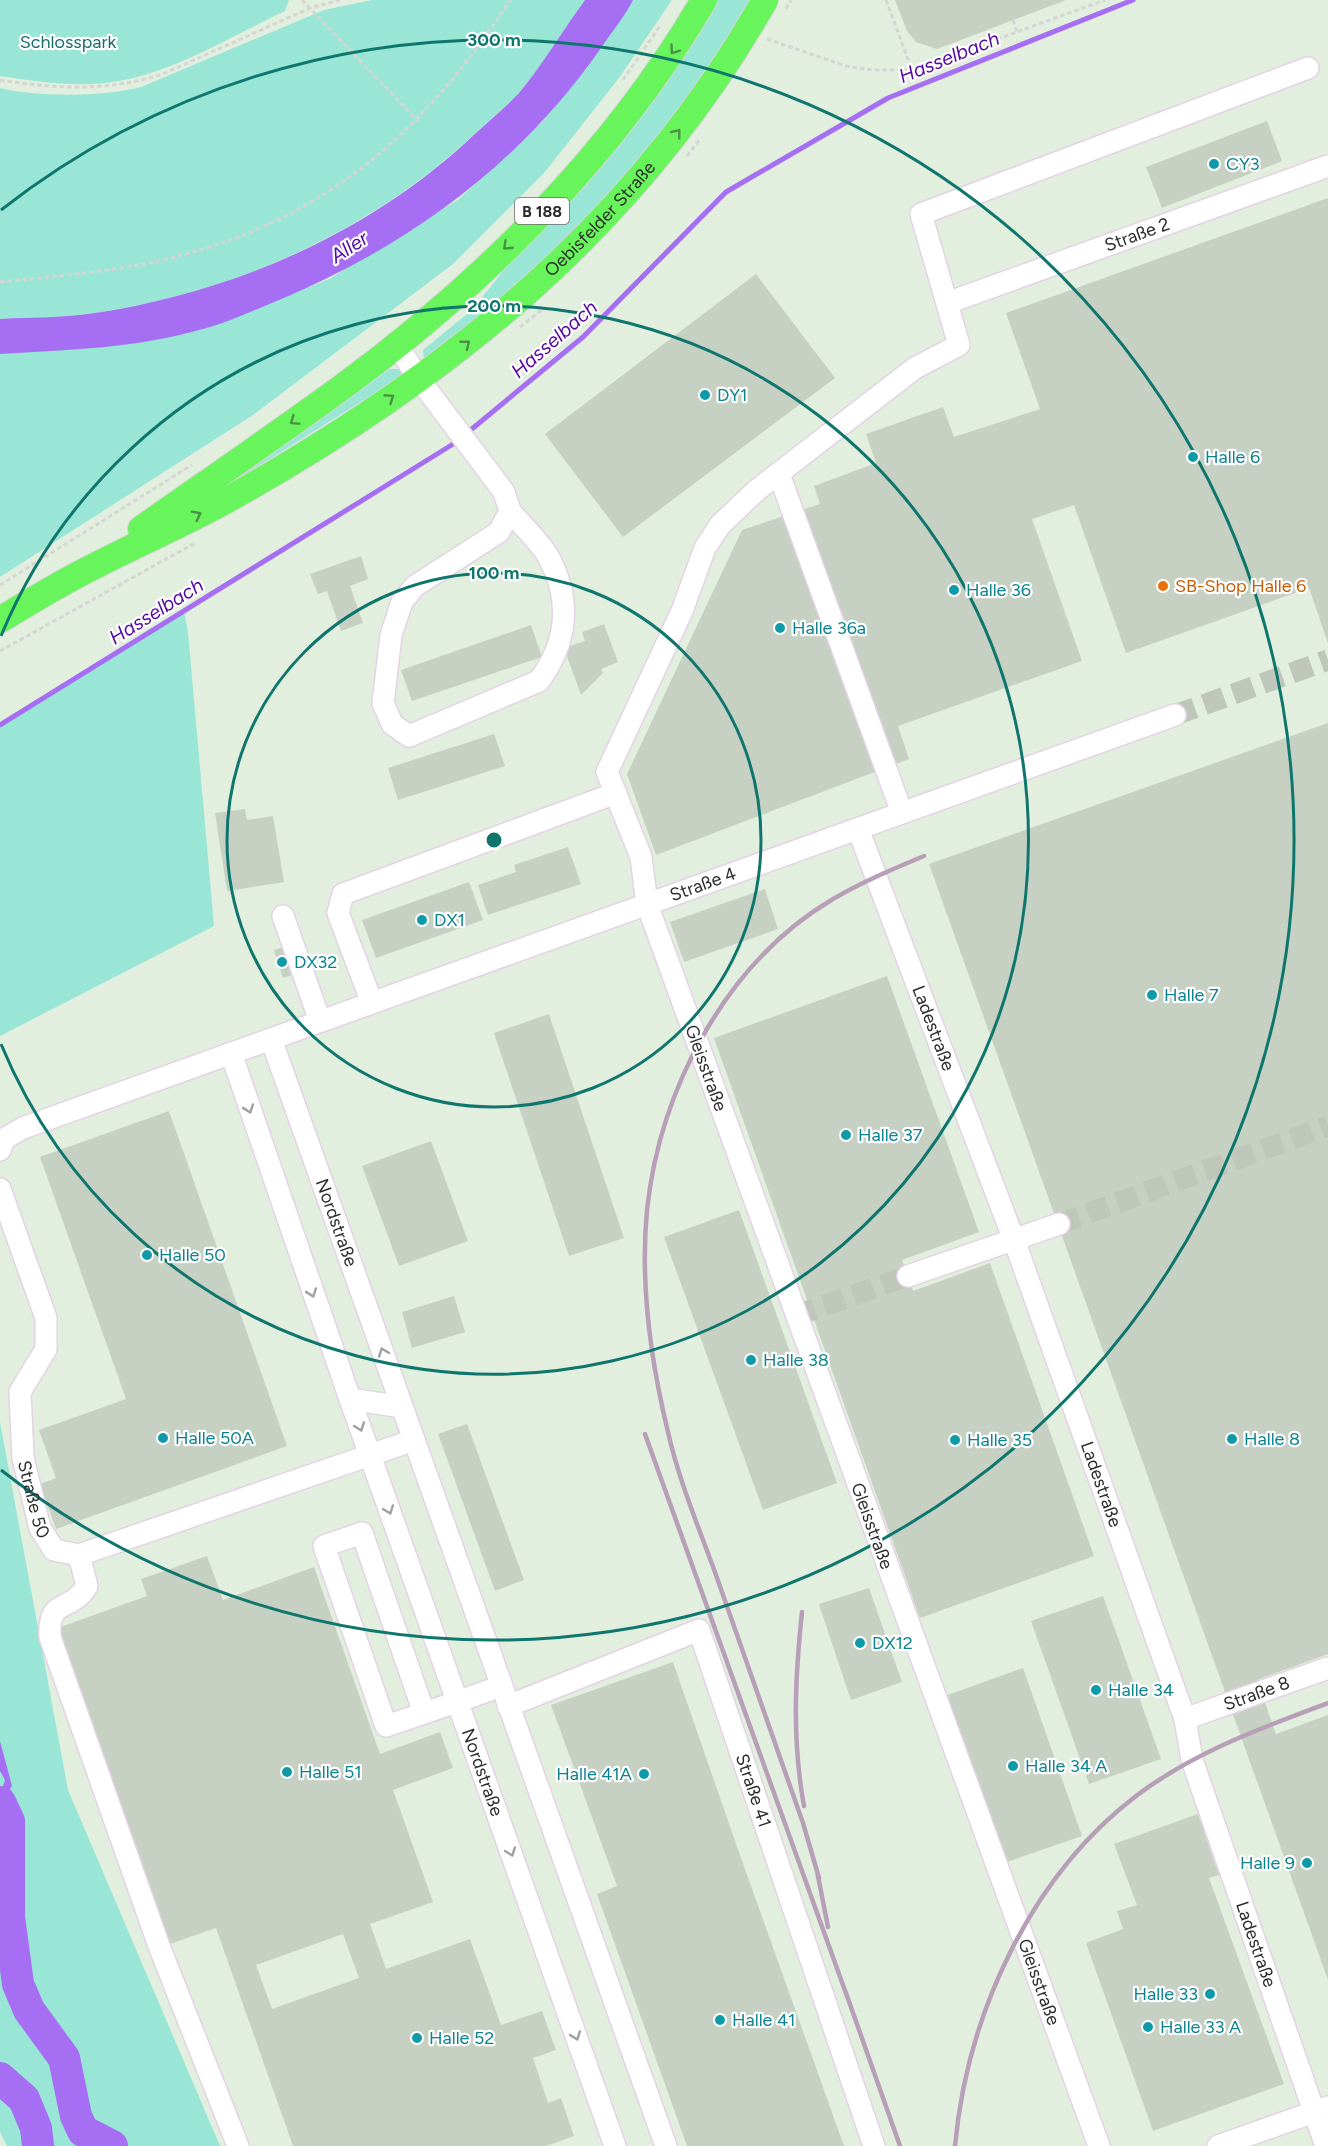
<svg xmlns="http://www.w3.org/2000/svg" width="1328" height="2146" font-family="Figtree,sans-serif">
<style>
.green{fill:#99e6d7}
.water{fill:#a66ef3}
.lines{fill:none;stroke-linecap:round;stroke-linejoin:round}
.stream{stroke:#a66ef3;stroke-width:5}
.river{stroke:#a66ef3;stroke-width:32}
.building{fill:#c6d1c3;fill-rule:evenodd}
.minor-tunnel{stroke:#bec7ba;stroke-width:21;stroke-dasharray:21 10;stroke-linecap:butt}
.minor-casing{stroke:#e4d3e5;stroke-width:24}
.major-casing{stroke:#d5d5d5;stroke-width:28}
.path{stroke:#d5d5d5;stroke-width:3;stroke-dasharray:4.5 3;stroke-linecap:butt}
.minor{stroke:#fff;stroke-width:21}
.major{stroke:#68f55b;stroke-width:26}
.rail{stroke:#b7a0b7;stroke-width:4.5}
.oneway{stroke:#4a9044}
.oneway2{stroke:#a0a0a0}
.ring{fill:none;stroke:#0f766e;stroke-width:3}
.culture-dot{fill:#0f9aa8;stroke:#fff;stroke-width:2}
.food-dot{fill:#e8710a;stroke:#fff;stroke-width:2}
.labels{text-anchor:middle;stroke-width:4.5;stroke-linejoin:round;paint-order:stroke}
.shield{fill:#fff;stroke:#6b6b6b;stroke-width:1.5}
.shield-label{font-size:16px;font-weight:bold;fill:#2c2c2c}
.park-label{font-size:18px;fill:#186d68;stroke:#fff}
.culture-label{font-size:18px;fill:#0d838f;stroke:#fff;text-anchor:start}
.street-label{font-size:18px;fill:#2c2c2c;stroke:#fff}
.food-label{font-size:18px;fill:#c56008;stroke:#fff;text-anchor:start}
.water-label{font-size:20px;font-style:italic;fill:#5509a3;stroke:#fff}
.centre{fill:#0f766e;stroke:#fff;stroke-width:3}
.ring-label{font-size:18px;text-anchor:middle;font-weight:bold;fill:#0f766e;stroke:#fff;stroke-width:4.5;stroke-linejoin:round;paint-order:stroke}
</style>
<rect width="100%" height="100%" fill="#e2eede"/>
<path class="green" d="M0,0h289l-4,11c-49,23 -113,62 -166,70 -40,7 -80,1 -119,-5z
M372,0h213c-22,31 -42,64 -66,93 -12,13 -27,25 -40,37 -106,100 -240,161 -384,183 -31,5 -64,4 -95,6v-231c37,9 105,9 141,-1l183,-77z
M633,0h39l-53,78 -75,95 -91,91 -200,151 -253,162v-223l145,-13 58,-12 126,-50 130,-80 82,-76 46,-55z
M718,0h31c-57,109 -140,204 -232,286 -29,26 -62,49 -93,74l-1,-10 49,-40 44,-55 126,-141 48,-66z
M386,369h13l6,5 -170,107 -1,-2z
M184,611l4,21 26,294 -214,110v-311z
M0,1422l68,368 152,356h-213l-7,-14z"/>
<path class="water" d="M585,0h48c-8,16 -20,30 -30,45 -81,118 -193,200 -324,255 -25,10 -50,22 -76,29 -65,19 -136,21 -203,25v-35c31,-2 64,-1 95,-6 142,-22 277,-81 381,-180 14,-13 30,-26 43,-40 24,-29 44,-63 66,-93z
M0,1741l12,45 -5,7 -7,2 5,-15 -5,-9z"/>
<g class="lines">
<path class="stream" d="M467,433l116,-96 143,-145 162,-94 245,-98
M0,725l458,-284"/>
<path class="river" d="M0,1802l9,19v96l9,67 11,26 35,48 12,58 7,15 29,15
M0,2078l24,21 12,29 2,18"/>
</g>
<path class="building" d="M895,0h171l-129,49 -21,-7 -9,-11z
M1267,121l15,40 -120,47 -16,-41z
M1328,198v445l-19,-55 -183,65 -52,-148 -42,14 50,142 -184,65 11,33 -253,96 -29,-81 115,-244 78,-26 -6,-18 62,-23 -10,-29 77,-27 11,30 86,-28 -34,-96z
M756,274l79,104 -212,159 -78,-103z
M361,556l7,23 -18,7 13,37 -22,8 -14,-40 -9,3 -8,-20z
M604,624l14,38 -17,7 2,4 -22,22 -17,-47 21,-7 -3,-9z
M531,625l11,32 -130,44 -11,-31z
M1328,723v931l-71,26 19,54 52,-19v265l-399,-1116z
M494,734l11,32 -107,34 -10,-32z
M245,809l2,11 26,-4 11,66 -57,9 -12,-78z
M568,847l13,37 -93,31 -10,-30 38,-13 -2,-7z
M469,882l14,38 -107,38 -14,-38z
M765,889l13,40 -94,33 -14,-40z
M286,946l15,26 -18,6 -9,-28z
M887,976l92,256 -77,28 11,31 77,-28 104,293 -174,62 -206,-580z
M549,1014l75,224 -55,18 -75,-223z
M169,1111l118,335 -231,83 -16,-45 16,-6 -17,-48 87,-31 -86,-242z
M431,1141l37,100 -69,25 -37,-100z
M739,1210l98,273 -74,27 -99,-273z
M454,1296l11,36 -53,16 -10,-36z
M467,1424l57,156 -29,11 -57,-157z
M207,1556l16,44 91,-33 66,187 60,-22 13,36 -60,22 40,112 -63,22 16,45 84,-30 31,86 41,-14 14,39 -23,8 15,45 13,-5 13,38 -28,10h-253l-77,-218 -49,17 -112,-316 92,-33 -6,-17zM343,1934l16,44 -87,31 -16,-44z
M869,1588l33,94 -51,18 -32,-96z
M1103,1596l58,163 -72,25 -58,-163z
M673,1662l63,182 108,302h-157l-90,-252 20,-8 -66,-181z
M1023,1668l59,168 -78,27 -59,-167z
M1198,1814l21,61 -10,3 75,206 -131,47 -67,-188 37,-14 -6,-18 20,-6 -23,-61z"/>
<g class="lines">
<path class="minor-tunnel" d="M1175,715l153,-55
M1059,1224l269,-98
M795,1316l113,-40"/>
<defs>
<g id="minor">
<path id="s1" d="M947,303l381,-137"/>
<path d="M397,345l22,34 85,113 6,19 -11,21 -84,54 -13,16 -11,33 -8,68 9,21 17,12 130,-55c28,-38 33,-80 10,-123 -9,-17 -27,-32 -39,-47"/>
<path d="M779,474l123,339"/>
<path id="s2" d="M858,829l156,411 171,479 7,41 134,386"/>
<path d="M283,916l37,105"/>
<path d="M372,1003l-34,-90 5,-19 273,-101"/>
<path id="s3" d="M271,1039l395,1107"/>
<path id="s4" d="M231,1053l119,346 265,747"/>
<path id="s5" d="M0,1150l4,-11 19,-11 1152,-413"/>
<path id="s6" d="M0,1189l46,129v31l-26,43 3,66 17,70 14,22 25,5 335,-115"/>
<path d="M908,1276l151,-52"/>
<path d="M350,1399l52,8"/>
<path d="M79,1555l8,31c-17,28 -39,10 -37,51l109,309 79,200"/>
<path id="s7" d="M508,1706l191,-76 175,516"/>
<path d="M424,1713l-62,-180 -38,13 62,180c39,-13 77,-26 115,-40"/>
<path id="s8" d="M1185,1719l143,-51"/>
<path d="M1099,2146l-452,-1242 -6,-47 -34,-85 75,-161 23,-63 15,-23 37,-35 158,-122 44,-23 -38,-131 387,-146"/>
<path d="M1218,2146l110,-39"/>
</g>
<g id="major">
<path d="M141,529c67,-47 134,-93 200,-141 142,-104 274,-235 363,-388"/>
<path id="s9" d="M0,620c23,-14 46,-28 70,-41 51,-28 106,-51 157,-79 223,-124 411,-276 538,-500"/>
</g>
</defs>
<use href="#minor" class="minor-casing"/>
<use href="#major" class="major-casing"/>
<path class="path" d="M302,0l116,121
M886,0l26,70
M786,9l5,-9
M1013,20l4,13
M767,39l79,27 27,4h39l193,-70
M0,80c57,9 109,12 165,-7l145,-65 30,-8
M623,80l37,-54
M687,156l13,-17
M0,282c56,-6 112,-10 167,-23 157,-38 257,-126 343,-259
M520,327l23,-18
M0,585l192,-120
M0,651l195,-108"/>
<use href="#minor" class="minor"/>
<use href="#major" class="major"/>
<path class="rail" d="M645,1434l203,565
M802,1612c-7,66 -10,128 2,194
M817,1871l11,56
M819,1878l-16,-55c-29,-82 -58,-165 -87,-248 -17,-47 -37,-94 -48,-143 -17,-70 -28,-149 -21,-222 13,-121 79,-248 186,-311 29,-17 60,-30 91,-43
M846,1993l54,153
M955,2146c12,-131 75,-269 181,-350 58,-44 125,-68 192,-93"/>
</g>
<defs><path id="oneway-chevron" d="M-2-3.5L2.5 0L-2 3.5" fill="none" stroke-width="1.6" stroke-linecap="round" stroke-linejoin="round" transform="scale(1.5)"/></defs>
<g class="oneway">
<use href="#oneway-chevron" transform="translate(674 50) rotate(126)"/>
<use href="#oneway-chevron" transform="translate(677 133) rotate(-52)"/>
<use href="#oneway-chevron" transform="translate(507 246) rotate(136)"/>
<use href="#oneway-chevron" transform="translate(466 344) rotate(-38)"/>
<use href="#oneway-chevron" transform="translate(390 398) rotate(-34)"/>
<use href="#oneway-chevron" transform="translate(294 421) rotate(145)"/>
<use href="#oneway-chevron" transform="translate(197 515) rotate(-27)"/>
</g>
<g class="oneway2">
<use href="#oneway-chevron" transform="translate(249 1109) rotate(71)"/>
<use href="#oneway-chevron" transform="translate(312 1293) rotate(71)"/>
<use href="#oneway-chevron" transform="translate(383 1352) rotate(-110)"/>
<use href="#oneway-chevron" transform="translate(360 1427) rotate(70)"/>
<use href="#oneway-chevron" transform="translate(389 1510) rotate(70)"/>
<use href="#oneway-chevron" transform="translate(511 1852) rotate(70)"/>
<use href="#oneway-chevron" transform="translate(576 2036) rotate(70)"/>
</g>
<g class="ring">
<circle cx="494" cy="840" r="267"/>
<path d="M1 636A534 534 0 1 1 1 1044"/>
<path d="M1 210A800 800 0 1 1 1 1470"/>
</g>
<g class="culture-dot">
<circle cx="1214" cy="164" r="6"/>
<circle cx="705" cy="395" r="6"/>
<circle cx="1193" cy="457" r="6"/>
<circle cx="954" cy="590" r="6"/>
<circle cx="780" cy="628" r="6"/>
<circle cx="422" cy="920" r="6"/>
<circle cx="282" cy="962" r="6"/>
<circle cx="1152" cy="995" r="6"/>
<circle cx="846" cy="1135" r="6"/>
<circle cx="147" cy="1255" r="6"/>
<circle cx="751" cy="1360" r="6"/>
<circle cx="163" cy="1438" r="6"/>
<circle cx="1232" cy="1439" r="6"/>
<circle cx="955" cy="1440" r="6"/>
<circle cx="860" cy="1643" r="6"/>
<circle cx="1096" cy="1690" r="6"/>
<circle cx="1013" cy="1766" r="6"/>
<circle cx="287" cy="1772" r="6"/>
<circle cx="644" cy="1774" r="6"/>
<circle cx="1307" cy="1863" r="6"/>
<circle cx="1210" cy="1994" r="6"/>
<circle cx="720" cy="2020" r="6"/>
<circle cx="1148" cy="2027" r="6"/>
<circle cx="417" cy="2038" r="6"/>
</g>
<circle class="food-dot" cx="1163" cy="586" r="6"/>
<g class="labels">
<rect class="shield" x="515" y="198" width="54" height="26" rx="4.5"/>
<g class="shield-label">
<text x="542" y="217">B 188</text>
</g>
<g class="park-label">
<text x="68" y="48">Schlosspark</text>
</g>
<g class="culture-label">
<text x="1226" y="170">CY3</text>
<text x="717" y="401">DY1</text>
<text x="1205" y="463">Halle 6</text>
<text x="966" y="596">Halle 36</text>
<text x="792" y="634">Halle 36a</text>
<text x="434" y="926">DX1</text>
<text x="294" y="968">DX32</text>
<text x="1164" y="1001">Halle 7</text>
<text x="858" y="1141">Halle 37</text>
<text x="159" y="1261">Halle 50</text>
<text x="763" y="1366">Halle 38</text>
<text x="175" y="1444">Halle 50A</text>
<text x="1244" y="1445">Halle 8</text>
<text x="967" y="1446">Halle 35</text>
<text x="872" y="1649">DX12</text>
<text x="1108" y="1696">Halle 34</text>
<text x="1025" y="1772">Halle 34 A</text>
<text x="299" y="1778">Halle 51</text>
<text x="632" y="1780" text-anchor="end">Halle 41A</text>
<text x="1295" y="1869" text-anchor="end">Halle 9</text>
<text x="1198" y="2000" text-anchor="end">Halle 33</text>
<text x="732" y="2026">Halle 41</text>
<text x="1160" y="2033">Halle 33 A</text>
<text x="429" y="2044">Halle 52</text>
</g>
<g class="street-label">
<text dy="6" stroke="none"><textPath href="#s9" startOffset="726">Oebisfelder Straße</textPath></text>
<text dy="6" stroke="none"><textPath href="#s1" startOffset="202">Straße 2</textPath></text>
<text dy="6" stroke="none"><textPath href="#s5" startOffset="756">Straße 4</textPath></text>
<text dy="6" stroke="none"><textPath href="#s2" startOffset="213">Ladestraße</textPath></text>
<text transform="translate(706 1068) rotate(70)" y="6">Gleisstraße</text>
<text dy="6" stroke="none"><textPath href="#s3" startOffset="195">Nordstraße</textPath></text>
<text dy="6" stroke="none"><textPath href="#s2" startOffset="699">Ladestraße</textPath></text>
<text dy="6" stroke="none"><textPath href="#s6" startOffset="327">Straße 50</textPath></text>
<text transform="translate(872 1526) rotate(70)" y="6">Gleisstraße</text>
<text dy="6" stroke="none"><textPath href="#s8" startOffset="76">Straße 8</textPath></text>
<text dy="6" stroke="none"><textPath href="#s4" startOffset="762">Nordstraße</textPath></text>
<text dy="6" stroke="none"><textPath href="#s7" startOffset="375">Straße 41</textPath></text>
<text dy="6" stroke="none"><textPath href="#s2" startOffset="1185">Ladestraße</textPath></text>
<text transform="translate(1039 1982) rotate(70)" y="6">Gleisstraße</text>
</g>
<g class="food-label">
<text x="1175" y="592">SB-Shop Halle 6</text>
</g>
<g class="water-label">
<text transform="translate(949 57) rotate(-22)" y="7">Hasselbach</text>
<text transform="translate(349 247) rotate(-33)" y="7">Aller</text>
<text transform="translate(554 339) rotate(-41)" y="7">Hasselbach</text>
<text transform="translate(156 611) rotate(-32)" y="7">Hasselbach</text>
</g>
</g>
<circle cx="494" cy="840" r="9" class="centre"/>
<g class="ring-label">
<text x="494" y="46">300 m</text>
<text x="494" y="312">200 m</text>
<text x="494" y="579">100 m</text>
</g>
</svg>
